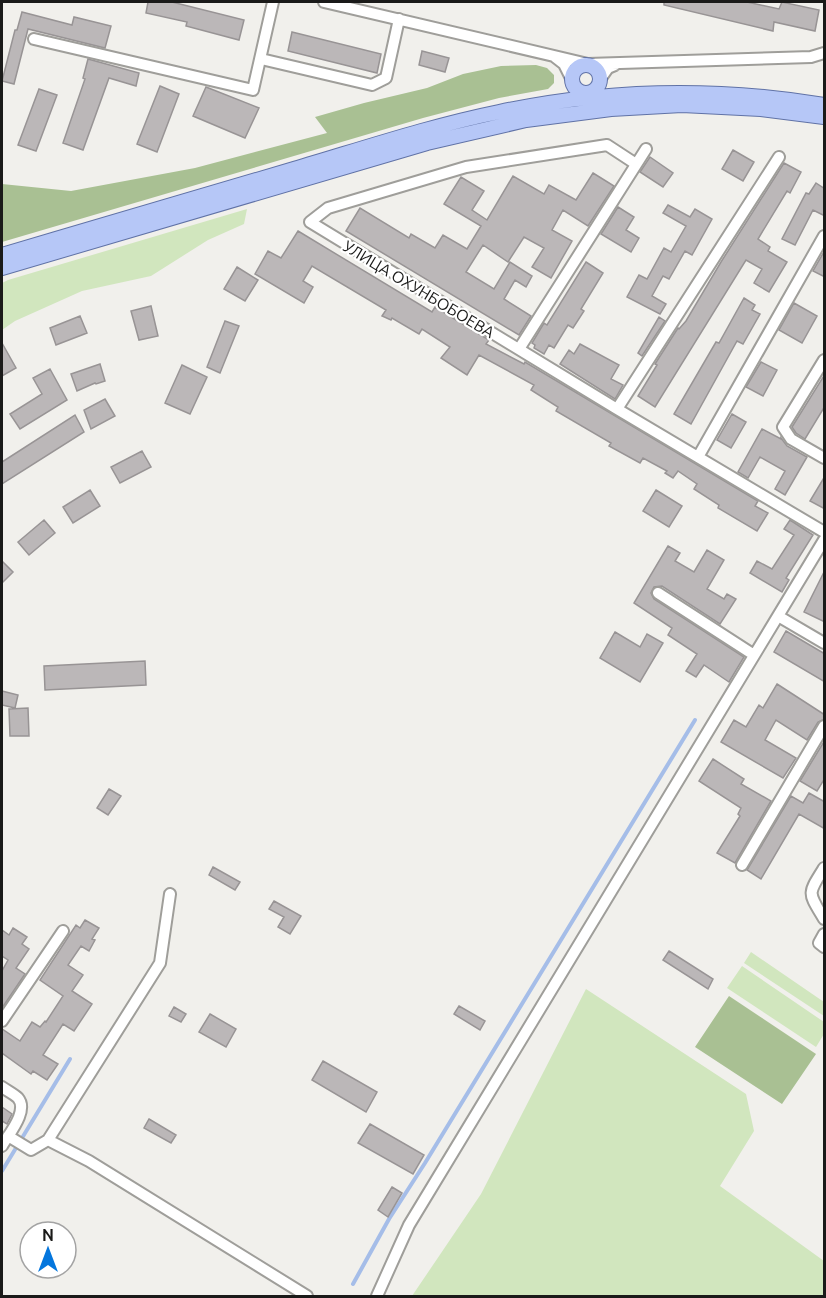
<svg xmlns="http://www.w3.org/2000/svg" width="826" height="1298" font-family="Ubuntu,sans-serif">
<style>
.green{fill:#d1e6be}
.forest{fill:#a9c093}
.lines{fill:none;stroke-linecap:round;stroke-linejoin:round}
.stream{stroke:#a5bde8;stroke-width:4}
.building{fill:#bbb7b8;stroke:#989495;stroke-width:1.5}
.minor-casing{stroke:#9f9e9a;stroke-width:14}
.major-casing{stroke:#6072a6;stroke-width:16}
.minor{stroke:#fff;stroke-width:10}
.major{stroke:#b6c7f7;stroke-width:14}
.labels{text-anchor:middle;stroke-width:4.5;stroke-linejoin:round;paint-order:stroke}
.street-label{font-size:16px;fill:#1a1a19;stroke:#fff}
</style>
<rect width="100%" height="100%" fill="#f1f0ec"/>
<path class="green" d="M247,209l-3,15 -36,16 -57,36 -69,15 -67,30 -13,9v-47l6,-3z
M751,952l73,50v14l-80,-53z
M742,966l82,56v12l-8,13 -89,-59z
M586,989l160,105 8,37 -34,55 104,75v35h-412l69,-102z"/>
<path class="forest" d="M536,65l11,3 7,7v8l-6,6 -49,9 -76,20 -421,124v-58l69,7 124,-23 132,-35 -12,-16 49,-14 63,-15 36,-14 38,-8z
M729,996l87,58 -34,50 -87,-57z"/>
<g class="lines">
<path class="stream" d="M2,1171l68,-112
M353,1284l36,-65 36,-56 270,-443"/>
</g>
<path class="building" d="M148,2h24l72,18 -5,20 -53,-14 1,-4 -41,-9z
M664,2h83l32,7 3,-7 37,8 -4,21 -41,-9 -1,9 -109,-26z
M22,12l50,13 2,-8 37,9 -6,22 -77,-19 -14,55 -12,-3 13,-51h2z
M292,32l89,22 -4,19 -89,-22z
M422,51l27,7 -4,14 -26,-7z
M88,59l51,14 -3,13 -27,-8 -26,72 -20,-7 22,-64 -2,-1z
M160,86l19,8 -22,58 -20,-8z
M206,87l53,21 -14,30 -52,-22z
M39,89l18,6 -21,56 -18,-6z
M733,150l21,12 -11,19 -21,-12z
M650,157l23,16 -10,14 -23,-15z
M784,163l17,9 -11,21 -3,-2 -29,48 12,8 -2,4 19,11 -18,30 -15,-9 8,-14 -16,-9 -91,147 -17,-11 19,-31 -2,-1 23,-36 1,1 7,-8 35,-59z
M593,173l21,13 -26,40 -25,-16 -11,20 20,11 -21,37 -19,-11 12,-19 -20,-11 -16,25 -25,-17 -17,27 28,17 16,-27 22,14 -6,11 -11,-7 -11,19 27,17 -12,19 -173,-104 14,-23 49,30 2,-4 24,14 8,-13 24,14 14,-23 -37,-22 17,-27 23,14 -12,19 15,10 26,-44 31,18 5,-9 27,15z
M816,183l9,6v27l-12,-6 -18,35 -13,-6 24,-46 3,1z
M668,205l22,12 5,-8 17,10 -20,36 -7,-4 -16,28 -6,-3 -11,20 14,8 -6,10 -33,-17 12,-22 8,4 17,-31 7,4 15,-26 -23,-13z
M618,207l16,10 -8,13 13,8 -8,14 -30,-18z
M298,231l134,81 3,-5 54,33 -3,4 38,20 1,-2 233,139 -3,5 13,7 -11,18 -39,-23 1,-3 -25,-16 3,-5 -19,-13 -5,7 -8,-5 2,-2 -24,-13 -3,5 -31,-17 2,-3 -55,-32 2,-4 -27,-17 3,-5 -55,-30 -12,20 -26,-17 9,-11 -28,-18 -3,5 -27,-16 -1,2 -9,-4 4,-6 -74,-44 -9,15 10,6 -9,16 -49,-29 13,-23 13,7z
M825,250v27l-12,-6z
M586,262l17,11 -22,36 3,2 -11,17 -5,-3 -14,23 -5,-3 -5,9 -10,-6 1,-3 -3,-2 12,-20 3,2z
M237,267l21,13 -13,21 -21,-12z
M744,298l11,7 -3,5 8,4 -17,30 -6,-3 -46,83 -17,-10 42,-72 3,1z
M794,303l23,13 -15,27 -23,-13z
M151,306l7,30 -19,4 -8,-29z
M80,316l7,17 -31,12 -6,-17z
M659,317l6,4 -23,35 -4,-3z
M225,321l14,5 -19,47 -13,-6z
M2,343l14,25 -14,8z
M580,344l39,21 -8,14 12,6 -8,14 -55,-35 9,-14 5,4z
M761,362l16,8 -14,26 -17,-9z
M100,364l5,17 -9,3 -1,-1 -18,8 -6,-17z
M182,365l25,12 -17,37 -25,-11z
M50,369l17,31 -47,29 -10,-15 32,-20 -9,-16z
M825,374v32l-20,33 -9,-6 -4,-6z
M105,399l10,17 -24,13 -7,-19z
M732,414l14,8 -15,26 -14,-8z
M75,415l9,17 -82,52v-22z
M762,429l19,10v-1l6,8 20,11 -22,38 -10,-6 10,-18 -25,-14 -12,21 -10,-6z
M142,451l9,16 -31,16 -9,-16z
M825,476v33l-15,-8z
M90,490l10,16 -27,17 -10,-16z
M656,490l26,16 -13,21 -26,-16z
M44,520l11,13 -26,22 -11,-13z
M790,520l23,15 -27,43 3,2 -7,12 -32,-19 7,-12 15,8 22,-34 -10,-6z
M668,546l12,7 -5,8 19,11 13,-22 17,10 -17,29 17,10 3,-5 9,5 -16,25 -58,-38 -8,1 -3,6 3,6 90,58 -15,25 -25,-17 -8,12 -10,-6 11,-17 -29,-19 4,-7 -38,-25z
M2,561l11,11 -11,11z
M825,570v52l-21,-10z
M786,631l39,23v28l-51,-30z
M615,632l25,15 7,-13 16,9 -23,39 -40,-24z
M145,661l1,24 -101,5 -1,-24z
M777,684l48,31v4l-7,3 -11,18 -31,-20 -11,20 31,18 -13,20 -62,-36 13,-22 12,7 13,-22 4,3z
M2,691l16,4 -3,13 -13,-3z
M28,708l1,28h-19l-1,-27z
M825,740v38l-8,13 -17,-10z
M713,759l31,20 -3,5 30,17 -36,62 -18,-10 23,-37 -2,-2 3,-6 -42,-27z
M109,789l12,7 -13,19 -11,-7z
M809,793l16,9v27l-26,-15 -38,65 -14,-9 44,-74 12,7z
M213,867l27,15 -5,8 -26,-15z
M274,901l27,15 -11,18 -12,-7 6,-10 -15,-8z
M85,920l14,8 -7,11 3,1 -6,11 -8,-5 -13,19 15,10 -11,16 20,13 -18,27 -11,-7 -20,31 15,9 -11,16 -14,-9 -2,3 -29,-21v-24l18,12 12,-19 8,5 5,-6 1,1 17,-26 -23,-16 36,-55 4,3z
M13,928l14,9 -5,7 7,5 -13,19 9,6 -23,34v-37l6,-11 -6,-4v-26l7,5z
M669,951l44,28 -5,10 -45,-29z
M459,1006l26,15 -5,9 -26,-16z
M174,1007l12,7 -5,8 -12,-6z
M210,1014l26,15 -10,18 -27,-15z
M323,1061l54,31 -11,20 -54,-32z
M2,1107l10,7 -5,10 -5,-3z
M149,1119l27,16 -5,8 -27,-15z
M370,1124l54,31 -11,19 -55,-31z
M392,1187l10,6 -14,24 -10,-7z"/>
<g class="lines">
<defs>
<path id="minor" d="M324,2l264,62 223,-7 13,-4
M34,39l219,51 20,-88
M555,57l9,7 8,16
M261,59l111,26 14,-7 13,-59
M601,78l7,-10 7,-3
M636,164l-29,-19 -141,22 -138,41 -18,14 307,187 207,123
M519,349l127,-200
M824,360l-41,67 8,12 33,19
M617,409l162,-252
M698,457l126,-221
M658,593l96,62
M778,616l46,27
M742,865l82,-139
M824,868c-17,27 -16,24 0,51
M824,934l-5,9 5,4
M2,1021l61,-90
M2,1087c4,3 12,7 16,11 11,13 -10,37 -16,48
M8,1136l23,14 17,-10 41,21 218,135
M48,1140l112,-177 10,-69
M377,1296l32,-71 415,-685"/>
<path id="major" d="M572 79a14 14 0 1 1 28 0a14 14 0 1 1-28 0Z
M2,255c97,-29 194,-57 292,-86 68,-20 136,-43 205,-57 108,-23 217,-25 325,-7
M2,268l425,-125 99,-23 85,-11 71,-4 79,4 63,8"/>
</defs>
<use href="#minor" class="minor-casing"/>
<use href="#major" class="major-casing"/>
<use href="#minor" class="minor"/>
<use href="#major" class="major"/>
</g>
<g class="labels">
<g class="street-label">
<text transform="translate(419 289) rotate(31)" y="6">УЛИЦА ОХУНБОБОЕВА</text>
</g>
</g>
<rect width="826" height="1298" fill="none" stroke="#1a1a19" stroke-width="6"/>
<g transform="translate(48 1250)"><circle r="28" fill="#ffffff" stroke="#a3a3a3" stroke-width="1.5"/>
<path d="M0-4.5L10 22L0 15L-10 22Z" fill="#0476dd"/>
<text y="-9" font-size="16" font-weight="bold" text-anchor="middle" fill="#1a1a19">N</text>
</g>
</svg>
